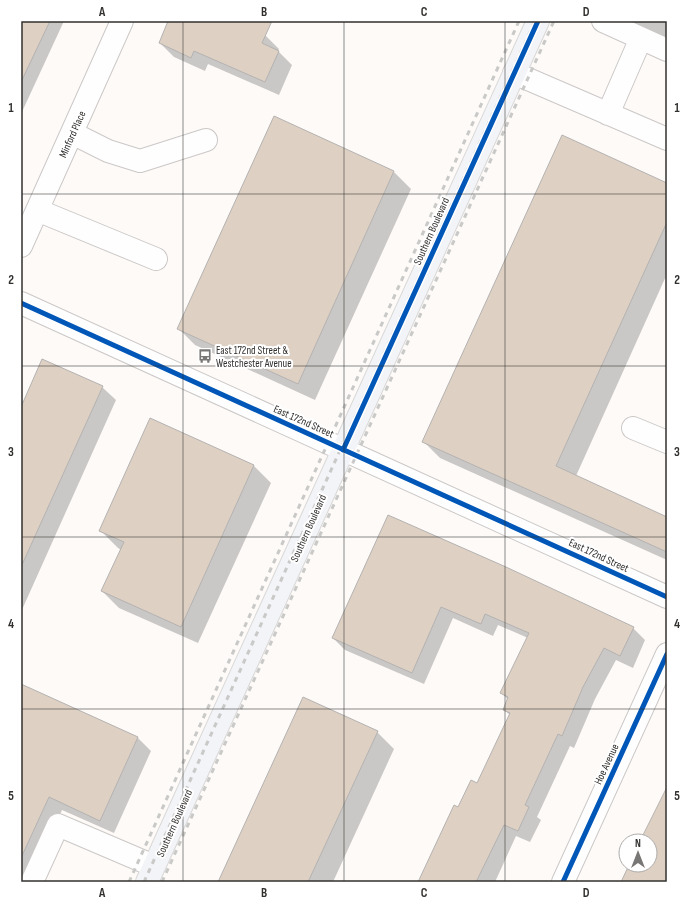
<svg xmlns="http://www.w3.org/2000/svg" width="688" height="903" font-family="'Sofia Sans Condensed',sans-serif">
<style>
.shadow{fill:#0003}
.building{fill:#ded1c4;stroke:#b4b2b1}
.lines{fill:none;stroke-linecap:round;stroke-linejoin:round}
.minor-casing{stroke:#cbc8c7;stroke-width:24}
.major-casing{stroke:#d9d8d7;stroke-width:24}
.minor{stroke:#fffefe;stroke-width:22}
.major{stroke:#f3f4f8;stroke-width:22}
.rail{stroke:#c9c9c8;stroke-width:3;stroke-dasharray:5 5;stroke-linecap:butt}
.cycleway-casing{stroke:#fff;stroke-width:8}
.cycleway{stroke:#0057b8;stroke-width:5}
.grid{fill:none;stroke:#32302e;stroke-width:1;stroke-opacity:0.55}
.labels{text-anchor:middle;stroke-width:4;stroke-linejoin:round;paint-order:stroke}
.street-label{font-size:11px;fill:#32302e;stroke:#fff}
.poi-label{font-size:11px;fill:#32302e;stroke:#fff;text-anchor:start}
.neatline{fill:none;stroke:#32302e;stroke-width:1.5}
.grid-label{font-size:13px;text-anchor:middle;font-weight:bold;fill:#32302e}
</style>
<rect width="100%" height="100%" fill="#fdfaf8"/>
<path class="shadow" d="M21,21h43l-43,93z
M169,21h64l32,14 14,14 -1,2 14,14 -13,30 -71,-31 -3,7 -31,-14 -14,-14z
M624,21h43v24z
M274,118l120,54 17,17 -96,211 -120,-55 -17,-17z
M667,184v90l-91,202 91,42v42l-227,-102 -17,-17z
M102,387l14,13 -95,212v-203z
M151,420l103,46 17,17 -73,160 -79,-35 -17,-17 19,-41 -3,-2 -17,-17z
M388,517l245,111 12,12 -12,28 -17,-8 -21,39 -21,49 -4,-2 -33,71 4,3 -11,22 -14,-6 -21,46h-75l39,-73 19,-24 32,-70 -6,-5 4,-10 -6,-7 26,-55 -30,-13 -5,11 -40,-18 -29,66 -79,-34 -12,-12z
M21,685l117,53 13,13 -37,82 -52,-23 -32,72h-9z
M377,732l17,17 -61,133h-110z"/>
<path class="building" d="M21,21h29l-29,61z
M168,21h104l-10,22 17,8 -14,31 -71,-31 -3,7 -32,-15z
M274,116l120,55 -96,213 -121,-55z
M562,135l105,48v39l-111,244 111,51v35l-245,-110z
M42,359l61,27 -82,181v-160z
M150,418l104,47 -73,162 -80,-36 23,-49 -25,-11z
M388,515l118,52 128,60 -14,29 -16,-8 -21,39 -21,49 -4,-2 -33,71 4,2 -11,24 -14,-6 -28,57h-58l36,-77 4,2 13,-27 6,3 33,-70 -7,-3 5,-13 -8,-4 29,-60 -44,-19 -4,10 -40,-17 -29,66 -80,-35z
M21,684l117,53 -38,84 -51,-24 -28,61z
M303,697l75,34 -70,151h-90z
M667,787v95h-46l8,-17h21v-24h-10z"/>
<g class="lines">
<defs>
<path id="minor" d="M603,21l64,29
M514,73l153,66
M608,114l33,-76
M72,133l36,18 32,10 66,-21
M37,210l119,49
M21,246l101,-225
M21,303l646,294
M633,428l34,14
M32,882l26,-57 96,41
M563,882l104,-228"/>
<path id="major" d="M147,882l391,-861"/>
</defs>
<use href="#minor" class="minor-casing"/>
<use href="#major" class="major-casing"/>
<use href="#minor" class="minor"/>
<use href="#major" class="major"/>
<path class="rail" d="M129,882l390,-861
M144,882l391,-861
M162,882l392,-861"/>
<defs>
<path id="cycleway" d="M21,303l646,294
M343,450l195,-429
M563,882l104,-228"/>
</defs>
<use href="#cycleway" class="cycleway-casing"/>
<use href="#cycleway" class="cycleway"/>
</g>
<path class="grid" d="M183,21v861M344,21v861M505,21v861M21,194h646M21,366h646M21,537h646M21,709h646"/>
<defs>
<symbol id="bus-bare" viewBox="-9 -9 18 18"><path d="M-5-6H5V4H4V6H2V4H-2V6H-4V4H-5ZM-3.5-4V0h7V-4ZM-3.5 1.2v1.5H-2V1.2ZM2 1.2v1.5H3.5V1.2Z" fill="#797775" stroke="#fff" stroke-width="2.5" paint-order="stroke"/></symbol>
</defs>
<g fill-rule="evenodd">
<use href="#bus-bare" x="195" y="346" width="20" height="20"/>
</g>
<g class="labels">
<g class="street-label">
<text transform="translate(72 134) rotate(-66)" y="4">Minford Place</text>
<text transform="translate(431 231) rotate(-66)" y="4">Southern Boulevard</text>
<text transform="translate(304 421) rotate(24)" y="4">East 172nd Street</text>
<text transform="translate(308 528) rotate(-66)" y="4">Southern Boulevard</text>
<text transform="translate(599 555) rotate(25)" y="4">East 172nd Street</text>
<text transform="translate(606 764) rotate(-65)" y="4">Hoe Avenue</text>
<text transform="translate(174 823) rotate(-66)" y="4">Southern Boulevard</text>
</g>
<g class="poi-label">
<text x="216" y="354">East 172nd Street &amp;<tspan x="216" dy="13">Westchester Avenue</tspan></text>
</g>
</g>
<rect width="688" height="903" fill="none" stroke="#ffffff" stroke-width="44"/>
<g transform="translate(638 853)"><circle r="19" fill="#ffffff" stroke="#adacab"/>
<path d="M0-3L7 15L0 10L-7 15Z" fill="#797775"/>
<text y="-6" font-size="11" font-weight="bold" text-anchor="middle" fill="#32302e">N</text>
</g>
<rect x="22" y="22" width="644" height="859" class="neatline"/>
<g class="grid-label">
<text x="102" y="16">A</text>
<text x="264" y="16">B</text>
<text x="424" y="16">C</text>
<text x="586" y="16">D</text>
<text x="11" y="112">1</text>
<text x="677" y="112">1</text>
<text x="11" y="284">2</text>
<text x="677" y="284">2</text>
<text x="11" y="456">3</text>
<text x="677" y="456">3</text>
<text x="11" y="628">4</text>
<text x="677" y="628">4</text>
<text x="11" y="800">5</text>
<text x="677" y="800">5</text>
<text x="102" y="897">A</text>
<text x="264" y="897">B</text>
<text x="424" y="897">C</text>
<text x="586" y="897">D</text>
</g>
</svg>
